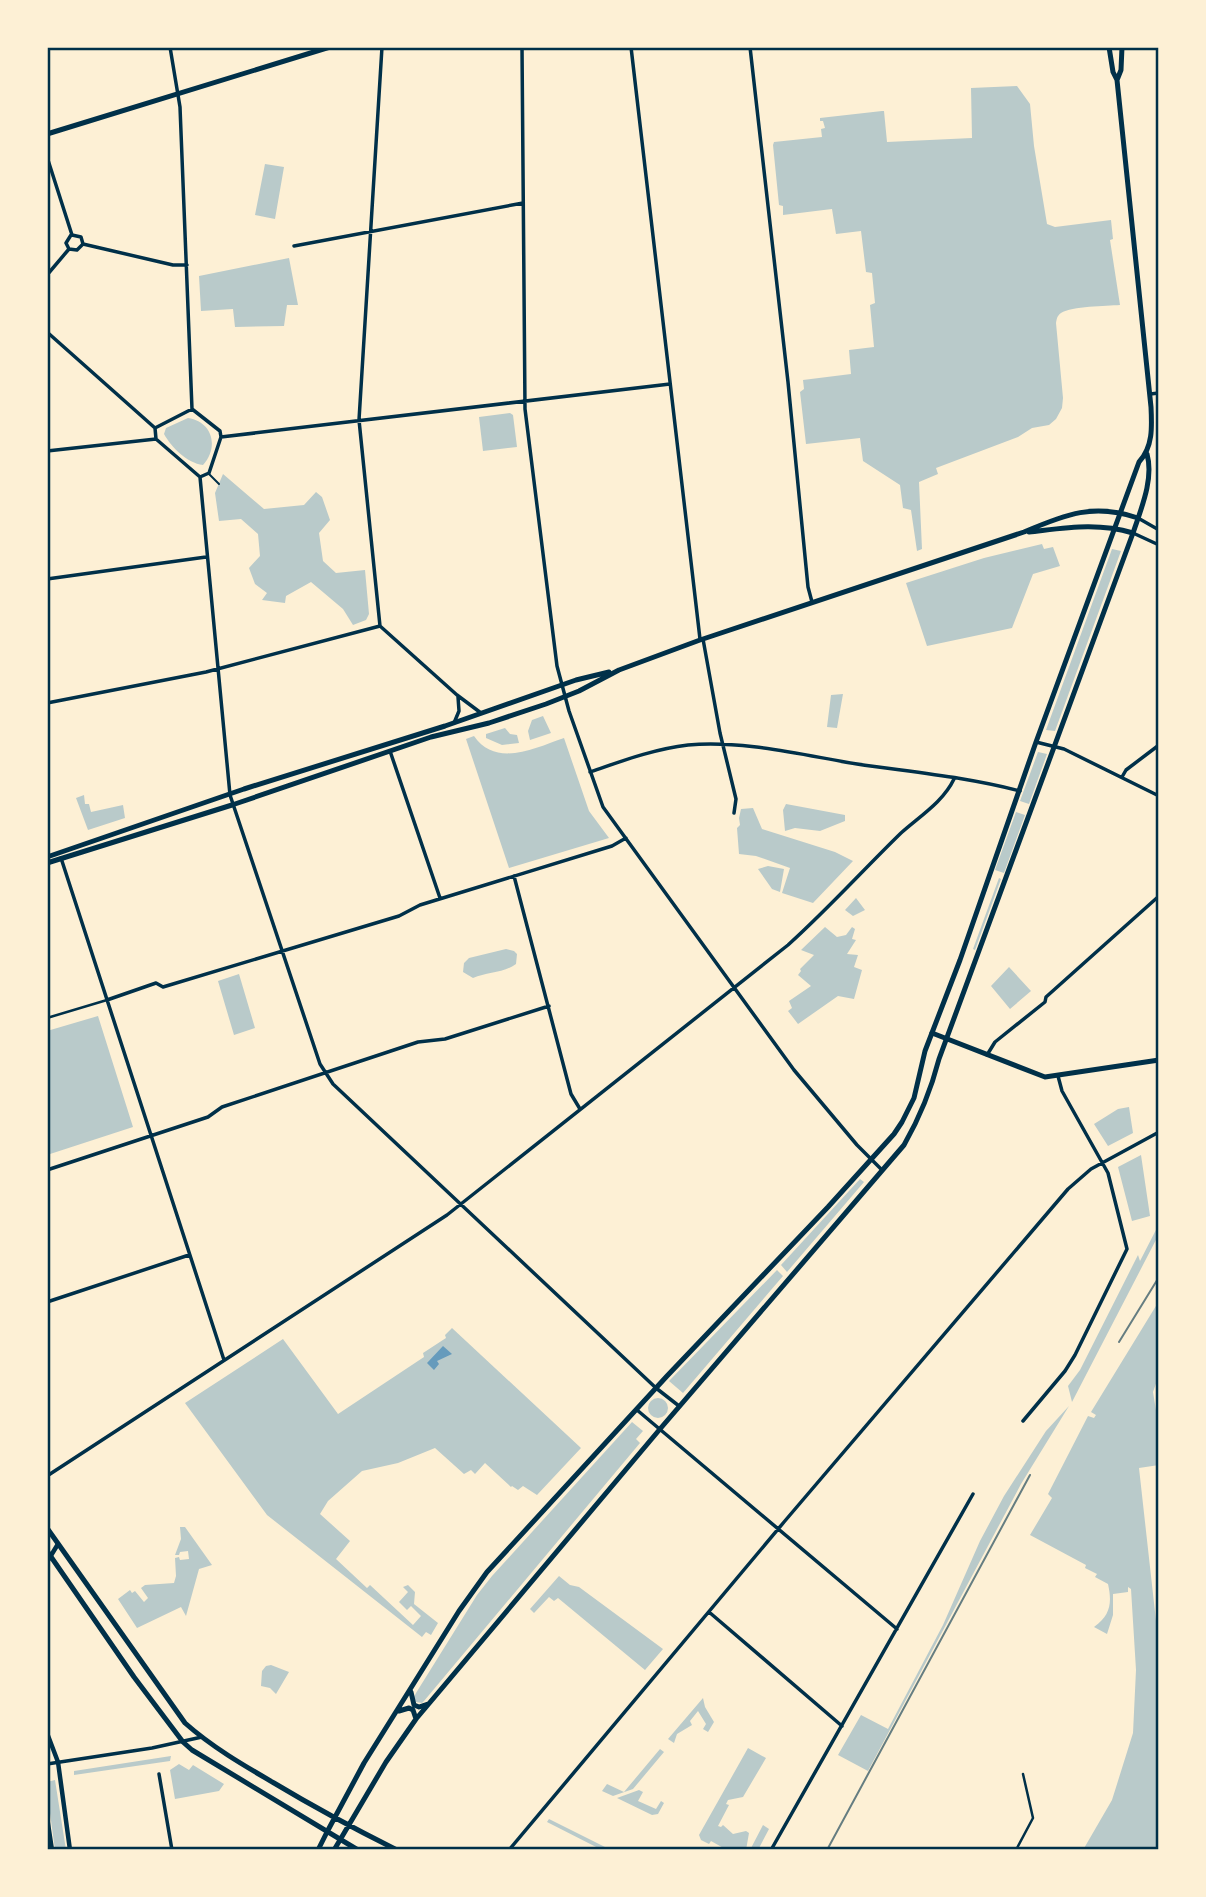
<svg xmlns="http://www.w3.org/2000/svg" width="1206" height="1897" font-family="'Sofia Sans Condensed',sans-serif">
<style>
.green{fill:#b9caca}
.water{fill:#669bbc}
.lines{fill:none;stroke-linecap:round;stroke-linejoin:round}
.service{stroke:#003049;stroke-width:2}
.pedestrian{stroke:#003049;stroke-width:2.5}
.minor{stroke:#003049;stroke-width:3.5}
.tertiary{stroke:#003049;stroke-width:4.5}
.secondary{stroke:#003049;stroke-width:5}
.primary{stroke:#003049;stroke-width:5}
.tram{stroke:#657d81;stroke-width:2}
.neatline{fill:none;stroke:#003049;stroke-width:2.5}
</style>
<rect width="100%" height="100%" fill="#fdf0d5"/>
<path class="green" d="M1017,86l13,18 4,42 13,78 8,3 56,-7 2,19 -3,1 10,65c-14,1 -48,1 -59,8 -4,3 -4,5 -5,10l7,75 -1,10 -6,11 -7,6 -17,3 -14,9 -82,31 2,6 -19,8 3,67 -5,2 -6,-41 -8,-2 -3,-23 -37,-24 -3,-23 -54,6 -6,-52 4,-3 -1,-9 48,-6 -2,-24 25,-3 -4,-42 5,-2 -3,-30 -6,-1 -5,-41 -25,3 -4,-25 -49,6v-9l-4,-1 -6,-60 1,-3 48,-5 -1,-8 4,-1 -2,-7h-3v-3l62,-7h2l3,31 85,-4 -1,-50z
M265,164l19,3 -9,52 -20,-4z
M289,258l9,47h-11l-3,21 -49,1 -2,-18 -32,2 -2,-35z
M510,413l3,2 4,32 -34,4 -4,-34z
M188,418c25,4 31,29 15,47 -16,-2 -31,-17 -39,-31l2,-6z
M223,474l41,35 40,-4 12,-13 6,5 8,23 -11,13 4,28 13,12 29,-3 4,44 -3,6 -13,5 -10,-16 -32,-27 -25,14 -1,7 -23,-3 5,-7 -12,-9 -6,-16 11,-12 -2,-22 -17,-15 -22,2 -4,-28z
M1042,544l2,5 9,-2 7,19 -27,8 -21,54 -85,18 -21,-63 78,-25z
M1112,549l9,2 -66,180 -9,-1z
M843,694l-6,34 -10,-1 4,-32z
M543,716l8,17 -21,7 -2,-9 4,-11z
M505,728l5,6 7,1 2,8 -17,2 -16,-7v-4z
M474,736c22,32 61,12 90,2l25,73 20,27 -100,30 -43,-129z
M1038,752l9,2 -18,50 -9,-3z
M84,795l1,9h4l2,8 32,-7 2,13 -37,12 -12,-32z
M786,804l59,11v6l-25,10 -25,-3 -10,3 -2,-21z
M753,808l9,21 73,23 18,9 -40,42 -31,-10 8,-25 -34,-12 -17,-2 -2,-26 3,-3 -1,-7 2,-9z
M1016,812l9,3 -21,58 -9,-3z
M768,866l16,3 -4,23 -8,-3 -14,-20z
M999,878l2,1 -26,71 -2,-1z
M856,898l9,12 -12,6 -8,-6z
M825,927l12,10 9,-2 6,-8 3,2 -3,10 4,1 -9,14 11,1 -4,12 8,3 -8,29 -16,-3 -40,28 -10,-13 4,-3 -3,-7 22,-15 -13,-11 3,-4 -1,-2 14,-14 -13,-5z
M506,949l8,2 3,3 -1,10c-12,9 -29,8 -43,14l-10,-6 1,-9 5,-5z
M1009,967l22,24 -21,18 -19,-23z
M239,974l16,54 -21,7 -16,-54z
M98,1016l35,111 -86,28v-124z
M1129,1107l4,26 -25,13 -14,-22 24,-15z
M1141,1155l9,61 -18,5 -14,-54z
M860,1179l4,3 -77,90 -6,-7z
M1159,1224v10l-87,168 -4,-16 12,-16 58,-115 2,6z
M777,1270l6,6 -100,117 -14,-12z
M1159,1301v74l-6,17 6,37v36l-20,3 17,153h3v229h-76l29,-50 21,-67 3,-63 -5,-81 -3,-2v5l-15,2v21l-6,19 -13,-7c17,-12 18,-25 14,-43l-13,-7 2,-3 -12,-6 1,-3 -56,-30 22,-37 -4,-4 40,-78 6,2 2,-3 -5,-3z
M452,1328l129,120 -44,47 -14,-9 -5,4 -6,-4 -1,1 -26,-24 -10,11 -4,-4 -7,4 -29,-26 -37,15 -36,8 -34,30 -8,13 30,27 -14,18 31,29 3,-3 43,40 8,-9 -10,-10 -4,4 -8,-8 9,-10 -5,-5 5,-2 7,7 -1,12 24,19 -7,12 -5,-3 -4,5 -155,-122 -82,-112 98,-64 55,75 86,-57 -1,-4 23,-15 -1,-3z
M648 1408a10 10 0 1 1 20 0a10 10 0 1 1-20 0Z
M1069,1406l-48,78 -153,287 -30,-16 23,-40 27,14 55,-104 37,-84 24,-45 42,-65z
M632,1422l11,9 -7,8 4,4 -216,258 -2,2 -6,-1 -2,-5 2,-4 61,-98 15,-19z
M180,1527h5l27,38 -13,4 -13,47 -5,-9 -44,21 -19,-29 12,-9 2,3 3,-2 9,11 4,-4 -7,-10 4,-3 29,-2 2,-7 -1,-18 4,-1 1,3 9,-1 -1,-8 -8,1 -1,3h-4l6,-16z
M559,1576l11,9 9,2 84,62 -18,21 -87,-72 -4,3 -5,-4 -15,16 -4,-4z
M271,1665l18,7 -13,22 -6,-6 -9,-2 1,-15 4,-5z
M703,1698l2,9 9,15 -6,10 -5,-3 3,-5 -8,-13 -8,10 2,4 -15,9 -3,9 -6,-4z
M748,1748l18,10 -23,39 -15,3 -2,4 3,1 -11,21 3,1 2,-2 10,9 13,-3 3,2 -3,17h-19l-16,-9 -2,3 -8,-4 -2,-5z
M660,1749l4,3 -31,37 -20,7 -11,-5 5,-7 17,8z
M171,1756l-1,5 -96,14v-4z
M179,1764l10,6 4,-5 31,19 -5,7 -44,8 -5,-29z
M55,1780l11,70h-11l-8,-59v-9z
M639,1790l4,2 -5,9 18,8 5,-8 3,2 -6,11 -6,1 -35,-17z
M549,1819l62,31h-9l-55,-28z
M763,1825l6,4 -11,21h-8z"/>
<path class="water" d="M443,1346l9,8 -15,7 2,3 -5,6 -7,-7z"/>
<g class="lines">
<path class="service" d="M209,474l10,10"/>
<path class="pedestrian" d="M47,1018l60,-18
M1016,1850l17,-32 -10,-44"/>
<path class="minor" d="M170,47l10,60 12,302
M522,47l3,362 32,257 12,45 34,96 191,263 63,75 25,25
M631,47l69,592
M750,47l38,335 20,205 4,15
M48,160l24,75
M71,235l-5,8 3,6 8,1 6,-6
M72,235l9,2 2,7 90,21h14
M294,246l229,-43
M47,275l22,-26
M47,332l108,96
M1150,394l9,-1
M192,409l28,22 1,6 -12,36 -9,4 -44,-38 -1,-11z
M221,437l449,-53
M47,451l109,-12
M200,477l30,318 90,269 13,20 323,304 23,18
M1138,518l21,12
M1133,533l26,12
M47,579l159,-22
M380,626l-21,-206 23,-373
M380,626l77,69 24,18
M703,639l17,94 16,66 -2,14
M47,703l159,-31 174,-46
M454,723l5,-12 -1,-14
M1036,742l28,7 95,47
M390,751l50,147
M590,772c32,-11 64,-23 98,-27 55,-5 114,10 169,19 54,8 110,13 163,27
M1122,777l4,-7 33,-25
M61,858l163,502
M514,876l57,218 9,15
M107,1000l49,-17 7,4 236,-71 21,-11 192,-59 14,-8
M987,1055l8,-13 50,-40 1,-5 113,-101
M47,1170l161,-53 14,-10 196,-65 27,-3 104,-33
M47,1302l142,-47
M637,1410l260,219
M1023,1421l42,-50 10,-16 52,-106 -19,-76 -46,-82 -4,-15
M47,1476l400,-261 341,-270c40,-36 75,-75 113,-112 19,-17 42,-31 53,-54
M709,1612l133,114
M47,1764l105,-16 50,-11
M159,1774l13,76
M509,1850l275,-328 284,-333 23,-20 68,-37
M771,1850l202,-356"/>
<path class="tertiary" d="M47,1562l11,-18
M47,1733l11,29 12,88
M47,1817l5,33"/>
<path class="secondary" d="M47,134l283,-87
M1029,532c36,-4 68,-10 104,1
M47,857l197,-68 201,-63 131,-46 33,-8
M47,863l185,-58 199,-68 58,-14 57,-19 33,-13 40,-21 81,-30 324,-108c42,-18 70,-29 114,-14
M932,1033l113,44 114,-17
M318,1850l9,-18
M334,1850l6,-10"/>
<path class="primary" d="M1117,80l4,-10 1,-23
M47,1528l138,195c27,24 58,42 89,60 40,24 81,46 123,67
M47,1551l87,126 49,65 9,8 166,100
M411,1692l3,13 5,2 9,-3
M399,1711l10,-3 4,2 3,9
M327,1832l37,-69 95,-152 28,-39 180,-196 161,-169 66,-73 8,-12 12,-24 11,-47 35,-91 76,-218 103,-280c14,-15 13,-35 12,-55l-34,-327 -4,-8 -4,-25
M340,1840l46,-78 30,-43 244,-290 244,-284c16,-28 27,-55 35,-86l194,-526c8,-24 21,-54 14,-79"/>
<path class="tram" d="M1119,1342l40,-65
M827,1850l203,-375"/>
</g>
<rect width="1206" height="1897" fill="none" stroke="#fdf0d5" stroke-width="98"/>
<rect x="49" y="49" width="1108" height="1799" class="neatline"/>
</svg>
